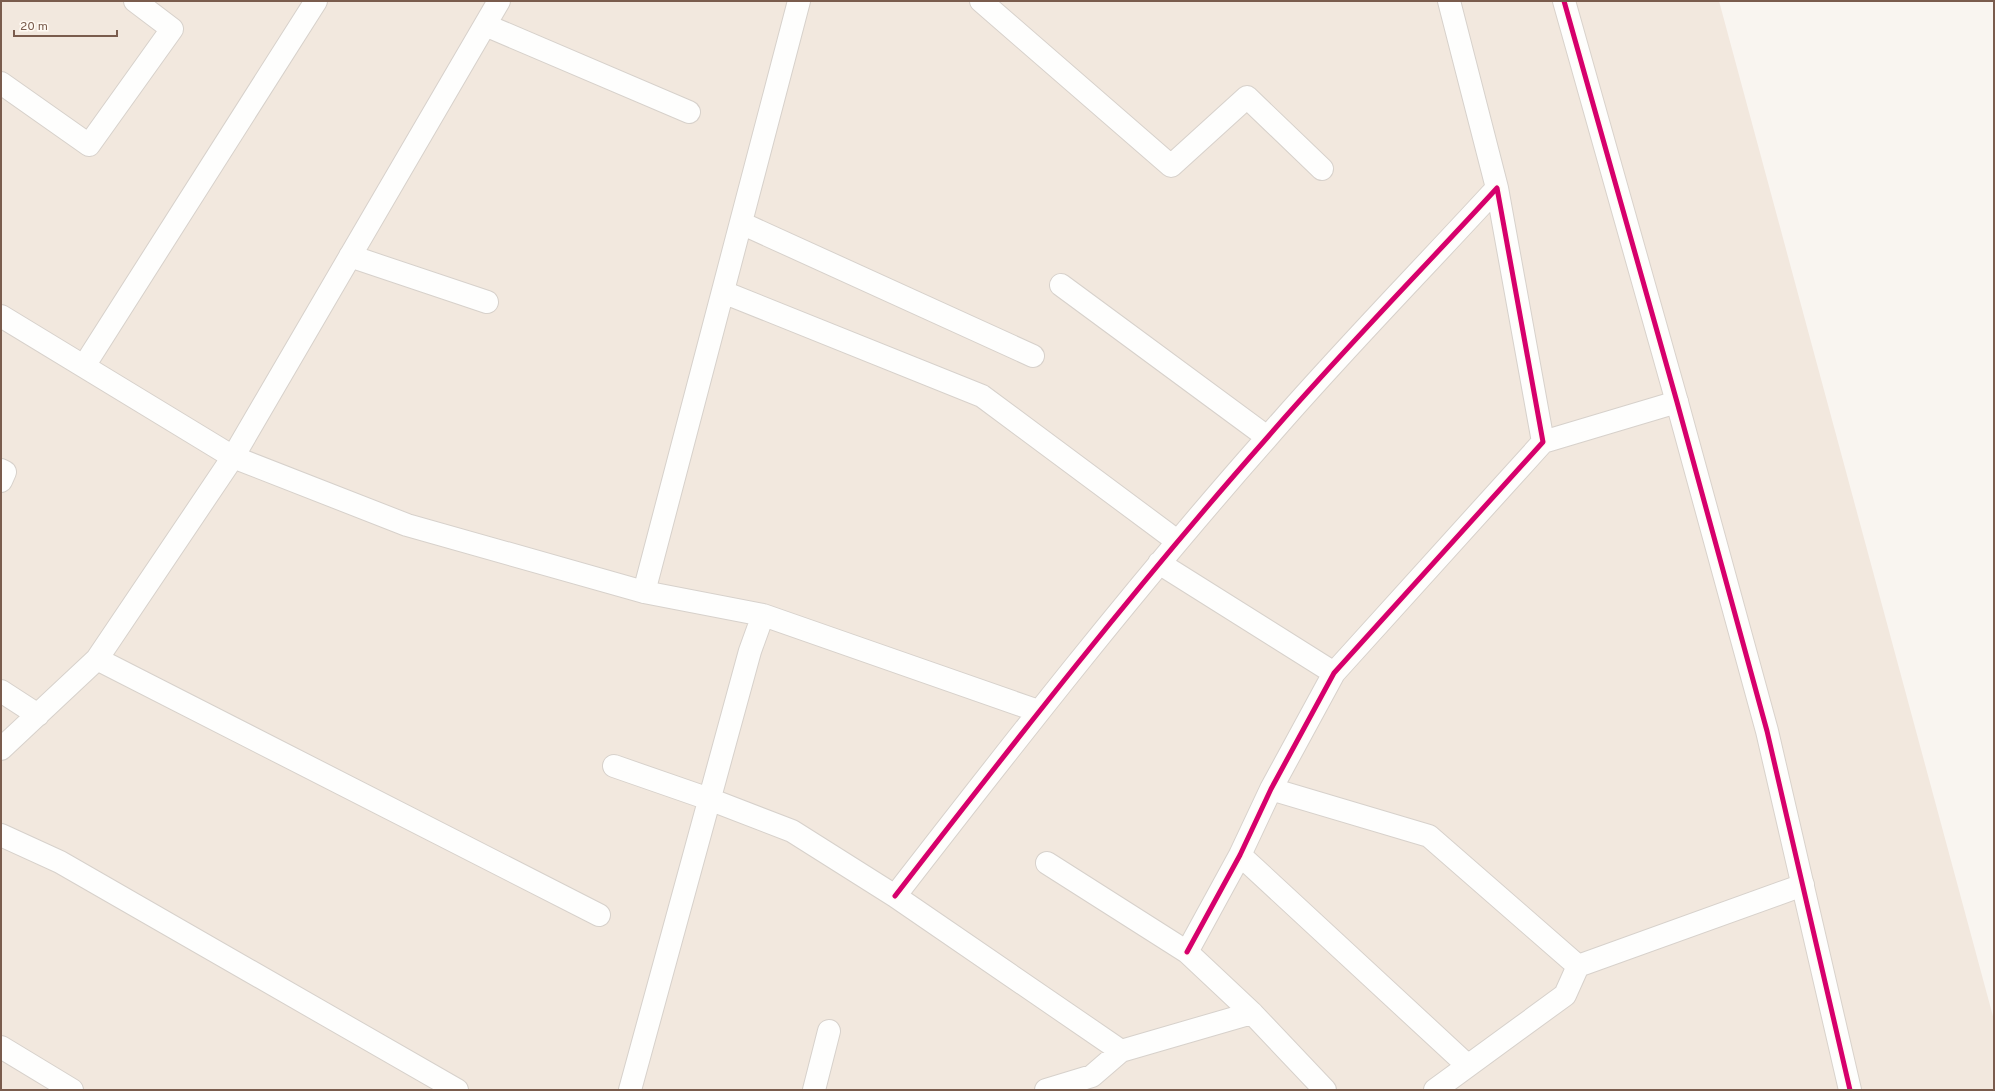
<svg xmlns="http://www.w3.org/2000/svg" width="1995" height="1091" font-family="Overpass,sans-serif">
<style>
.residential{fill:#f2e8de}
.lines{fill:none;stroke-linecap:round;stroke-linejoin:round}
.street-casing{stroke:#d7d1cb;stroke-width:24}
.secondary-casing{stroke:#d9d2cb;stroke-width:24}
.street{stroke:#fefefd;stroke-width:22}
.secondary{stroke:#fefefd;stroke-width:22}
.cycleway-casing{stroke:#fffaf3;stroke-width:8}
.cycleway{stroke:#d6006c;stroke-width:5}
</style>
<rect width="100%" height="100%" fill="#f9f5f0"/>
<path class="residential" d="M1,1h1718l275,1019v70h-1993z"/>
<g class="lines">
<defs>
<path id="street" d="M981,1l190,165 76,-69 75,72
M1449,1l48,187
M485,25l204,87
M1,83l88,62 83,-116 -37,-28
M741,223l292,133
M350,256l137,46
M1061,285l206,152
M723,292l259,104 195,145
M1,316l232,141 174,68 237,67 119,23 275,96
M84,366l232,-365
M1543,442l134,-40
M1,470l4,2 -4,9
M1159,563l175,110
M644,592l155,-591
M97,659l136,-202 266,-456
M1,691l37,24
M1,749l96,-90 502,256
M614,766l95,33 83,32 103,65 226,155
M1271,789l158,47 149,130
M1,835l59,27 397,228
M1240,855l227,210
M1047,863l140,89 65,61 73,77
M895,896c120,-155 241,-310 371,-457 74,-86 154,-167 231,-251l46,254 -209,231 -63,116 -31,66 -53,97
M1,1047l71,43
M630,1090l120,-439 13,-36
M814,1090l15,-59
M1046,1090l46,-14 29,-25 131,-38
M1435,1090l130,-95 13,-29 225,-81"/>
<path id="secondary" d="M1564,1l113,401 90,329 83,359"/>
</defs>
<use href="#street" class="street-casing"/>
<use href="#secondary" class="secondary-casing"/>
<use href="#street" class="street"/>
<use href="#secondary" class="secondary"/>
<defs>
<path id="cycleway" d="M1564,1l113,401 90,329 83,359
M895,896c120,-155 241,-310 371,-457 74,-86 154,-167 231,-251l46,254 -209,231 -63,116 -31,66 -53,97"/>
</defs>
<use href="#cycleway" class="cycleway-casing"/>
<use href="#cycleway" class="cycleway"/>
</g>
<rect width="1995" height="1091" fill="none" stroke="#7a5c4d" stroke-width="4"/>
<path d="M14 30v6h103v-6" fill="none" stroke="#7a5c4d" stroke-width="2"/>
<text x="20" y="30" font-size="12" fill="#7a5c4d" stroke="#fffaf3" stroke-width="3" paint-order="stroke">20 m</text>
</svg>
